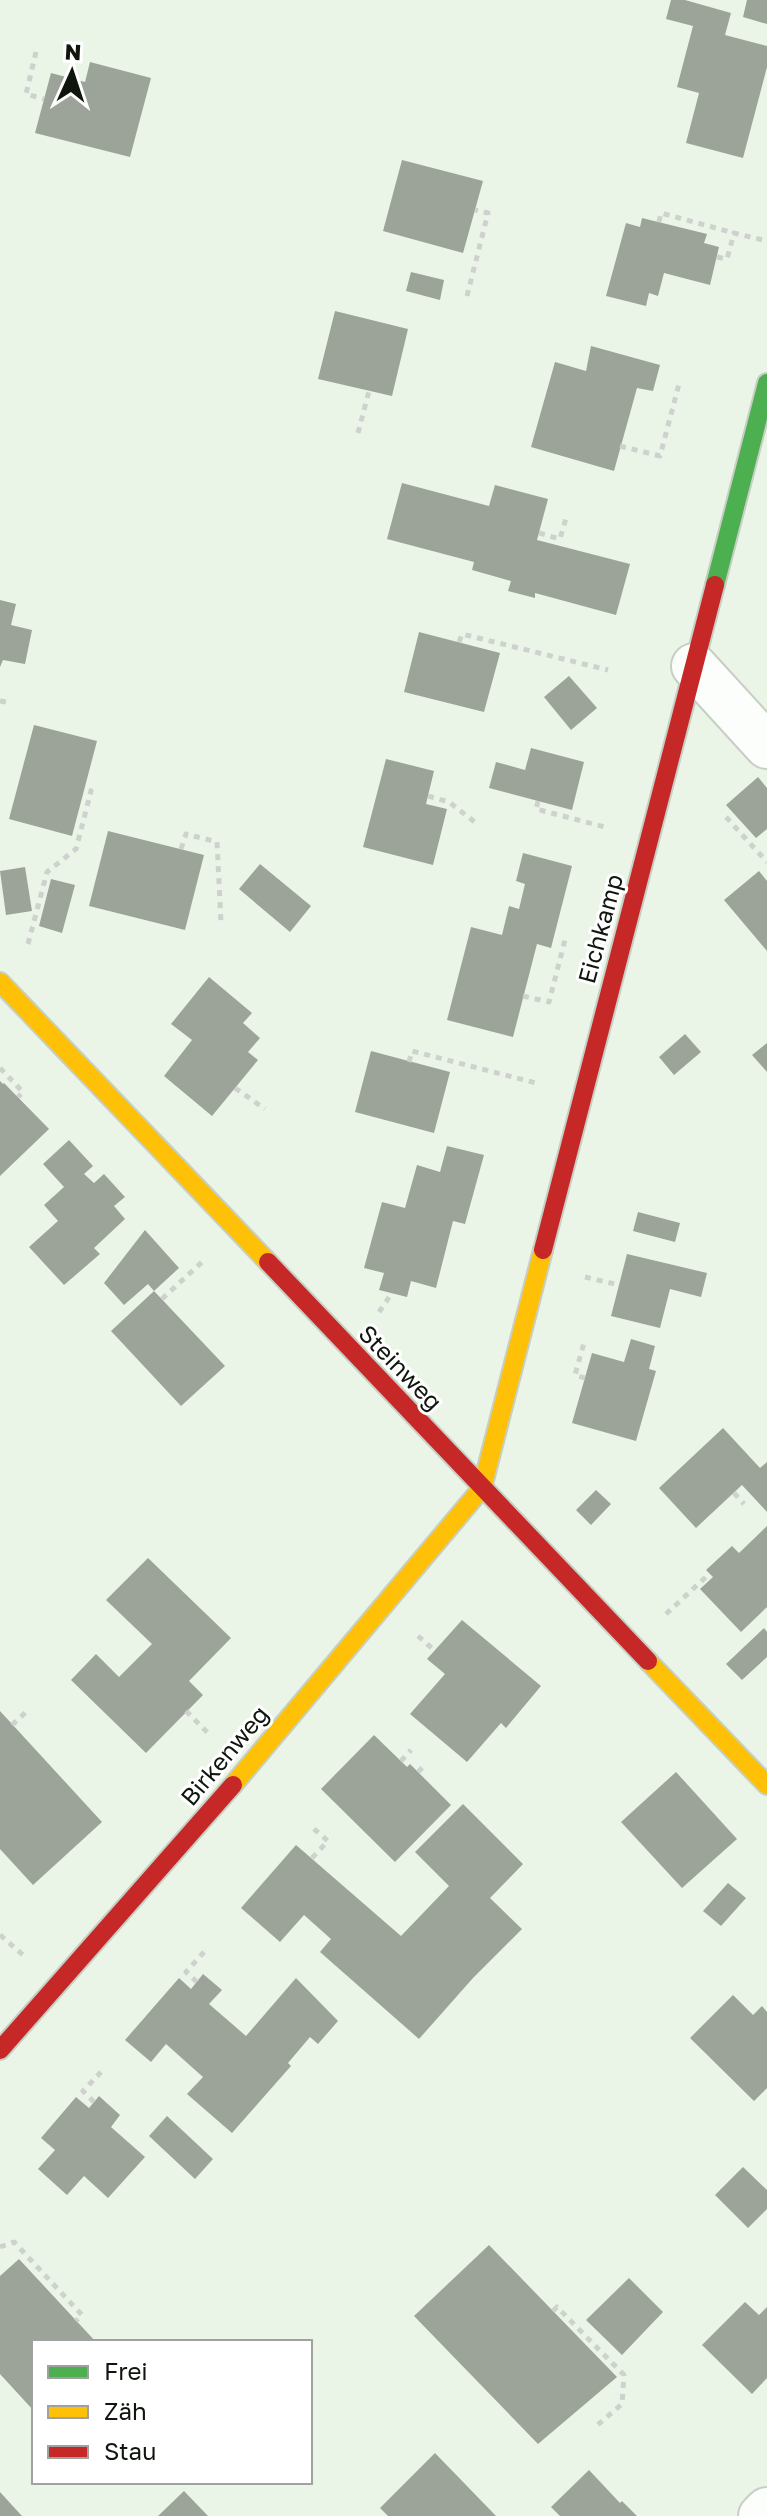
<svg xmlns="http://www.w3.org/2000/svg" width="767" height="2516" font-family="'Golos Text',sans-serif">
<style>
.building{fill:#9ca398}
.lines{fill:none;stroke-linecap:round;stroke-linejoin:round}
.street-casing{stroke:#c7cfc4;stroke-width:48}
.fast-casing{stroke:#c7cfc4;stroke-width:22}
.slow-casing{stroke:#c7cfc4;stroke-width:22}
.jam-casing{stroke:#c7cfc4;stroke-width:22}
.path{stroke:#ced1cd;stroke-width:5;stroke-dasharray:6 6;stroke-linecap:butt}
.street{stroke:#fcfefb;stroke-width:44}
.fast{stroke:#4caf50;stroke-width:18}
.slow{stroke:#ffc107;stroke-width:18}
.jam{stroke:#c62828;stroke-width:18}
.labels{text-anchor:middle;stroke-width:6;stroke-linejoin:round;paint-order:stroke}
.street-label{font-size:24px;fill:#10160d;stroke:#fff}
</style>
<rect width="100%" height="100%" fill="#ebf5e7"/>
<path class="building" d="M671,0h14l46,13 -6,22 42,11v21l-24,91 -57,-15 13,-50 -22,-6 16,-61 -27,-7z
M747,0h20v24l-24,-7z
M90,62l61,16 -21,79 -95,-24 16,-60 34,9z
M402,160l81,21 -20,72 -80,-22z
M642,218l65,16 -3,9 15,4 -9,38 -46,-12 -6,23 -9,-3 -3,13 -40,-10 20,-73 14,4z
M411,272l33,8 -4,20 -34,-9z
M335,311l73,18 -16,67 -74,-17z
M591,346l69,19 -7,26 -16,-3 -23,83 -83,-24 24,-85 31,9z
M402,483l87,23 6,-21 53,14 -11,41 93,24 -14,51 -81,-22v5l-27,-7 3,-10 -39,-11 2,-8 -87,-23z
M0,600l16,4 -5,21 21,5 -7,34 -22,-4 -3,7z
M419,632l81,21 -16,59 -80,-20z
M569,676l28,32 -26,22 -27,-33z
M34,725l63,16 -25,95 -63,-17z
M531,748l53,14 -12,48 -83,-22 7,-26 29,8z
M386,759l48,12 -8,33 21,5 -14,56 -70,-18z
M758,777l9,11v41l-11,9 -30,-33z
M108,831l96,24 -19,75 -96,-24z
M523,853l49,13 -21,82 -14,-4 -24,93 -66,-17 24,-93 31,8 7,-29 10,3 6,-25 -9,-3z
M260,864l51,42 -21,26 -51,-43z
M25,867l7,44 -26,4 -6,-44z
M759,871l8,10v70l-43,-51z
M51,879l24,6 -13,48 -23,-7z
M209,977l43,36 -9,10 17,15 -12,14 10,8 -46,56 -48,-40 28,-36 -21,-16z
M685,1034l16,18 -27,23 -15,-18z
M767,1043v29l-15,-17z
M371,1051l79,21 -16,61 -79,-21z
M0,1081l3,3 1,-1 45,46 -49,47z
M69,1140l24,26 -9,8 10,9 10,-9 21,23 -11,9 11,13 -31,29 6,6 -36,31 -35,-38 29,-26 -14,-16 20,-18 -21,-23z
M447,1146l37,9 -19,69 -12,-3 -17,67 -25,-7 -4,16 -28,-7 5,-17 -20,-5 18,-66 23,6 12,-43 23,7z
M638,1212l42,11 -5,19 -42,-11z
M145,1230l34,38 -25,23 71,75 -44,40 -70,-75 43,-40 -6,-7 -24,21 -20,-22z
M627,1254l80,19 -6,24 -31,-8 -10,39 -49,-12z
M631,1339l24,7 -6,23 7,2 -20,70 -64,-18 20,-70 32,9z
M723,1428l37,40 7,-6v50l-25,-27 -46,43 -37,-40z
M596,1490l15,14 -20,21 -15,-15z
M767,1526v81l-26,25 -41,-43 13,-12 -7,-7 26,-24 7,7z
M148,1558l83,80 -42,43 14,14 -57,58 -75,-73 25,-26 23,23 33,-33 -46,-44z
M462,1620l79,66 -35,42 -5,-5 -34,39 -57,-48 35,-40 -18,-15z
M764,1628l3,4v25l-25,23 -16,-16z
M0,1711l102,111 -69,63 -33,-36z
M374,1735l33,32 3,-3 41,41 -56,57 -74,-73z
M676,1772l61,67 -55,49 -61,-66z
M463,1804l60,60 -33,34 32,31 -49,49 -54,61 -99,-87 11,-13 -27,-24 -24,27 -39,-34 55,-63 105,91 48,-50 -34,-34z
M728,1883l18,15 -25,28 -18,-15z
M203,1974l19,16 -13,14 37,32 50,-58 42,43 -20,23 -8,-7 -22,26 3,3 -59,67 -45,-39 16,-17 -37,-33 -15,18 -26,-22 54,-62 12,11z
M733,1995l20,20 9,-9 5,6v76l-13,13 -64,-63z
M99,2096l21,19 -9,12 34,30 -37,41 -24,-22 -17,19 -29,-26 17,-19 -14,-12 35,-41 13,11z
M167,2116l46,43 -18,20 -46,-43z
M743,2167l24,23v19l-19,19 -33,-33z
M489,2245l128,132 -79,67 -124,-128z
M19,2259l77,83h-62v69l-34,-37v-98z
M629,2278l34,34 -41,43 -36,-35z
M745,2302l14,13 8,-8v71l-15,16 -50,-49z
M435,2453l61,63h-108l-8,-8z
M589,2470l31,33 2,-2 15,15h-77l-9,-9z
M184,2491l24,25h-50z
M0,2492l22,24h-22z"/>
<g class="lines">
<defs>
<path id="street" d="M694,666l73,80
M761,2516l6,-6"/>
<path id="fast" d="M715,585l52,-202"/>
<path id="slow" d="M0,982l268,280
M648,1661l119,124
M233,1785l249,-297 61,-238"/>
<path id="jam" d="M543,1250l172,-665
M268,1262l380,399
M0,2050l233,-265"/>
</defs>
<use href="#street" class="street-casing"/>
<use href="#fast" class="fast-casing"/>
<use href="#slow" class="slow-casing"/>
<use href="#jam" class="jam-casing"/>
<path class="path" d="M36,52l-10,42 18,5
M659,222l2,-9 73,20
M717,257l10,2 7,-26 33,8
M467,296l21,-83 -13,-3
M358,433l11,-42
M620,446l40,10 19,-72
M539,533l21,6 6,-21
M459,642l3,-8 146,36
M0,701l6,1
M428,796l21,6 27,21
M538,801l-2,8 69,18
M726,817l41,45
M181,849l5,-15 31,8 4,81
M28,944l19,-72 29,-23 15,-58 -7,-2
M523,996l26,6 17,-66
M409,1062l3,-11 128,33
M0,1068l23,24 -5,5
M235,1088l30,21
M585,1277l34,8
M162,1299l40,-37
M379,1312l13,-19
M585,1378l-10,-3 10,-36
M734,1493l10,11
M666,1614l43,-40
M418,1636l17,15
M186,1711l25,25
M12,1725l15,-14
M401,1761l10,-11
M418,1772l8,-8
M312,1858l16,-17 -15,-13
M0,1935l23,20
M197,1982l-11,-10 18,-20
M94,2102l-11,-11 18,-19
M0,2247l14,-5 68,73 -6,6
M553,2311l4,-4 67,68 -2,29 -28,24"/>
<use href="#street" class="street"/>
<use href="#fast" class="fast"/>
<use href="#slow" class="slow"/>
<use href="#jam" class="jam"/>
</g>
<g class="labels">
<g class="street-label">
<text transform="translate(601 929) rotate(-75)" y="8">Eichkamp</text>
<text transform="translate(400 1368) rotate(46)" y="8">Steinweg</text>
<text transform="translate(225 1756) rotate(-50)" y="8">Birkenweg</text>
</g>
</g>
<rect x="32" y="2340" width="280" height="144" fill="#ffffff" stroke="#9fa29e" stroke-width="2"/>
<rect x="48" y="2366" width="40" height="12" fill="#4caf50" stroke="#9fa29e" stroke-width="2"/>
<text x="104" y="2380" font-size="24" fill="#10160d">Frei</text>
<rect x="48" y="2406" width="40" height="12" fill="#ffc107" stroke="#9fa29e" stroke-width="2"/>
<text x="104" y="2420" font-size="24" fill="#10160d">Zäh</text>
<rect x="48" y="2446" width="40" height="12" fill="#c62828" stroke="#9fa29e" stroke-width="2"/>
<text x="104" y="2460" font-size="24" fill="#10160d">Stau</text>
<g transform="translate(72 72) rotate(3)" stroke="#ffffff" stroke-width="6" paint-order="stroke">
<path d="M0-6L14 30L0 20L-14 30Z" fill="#10160d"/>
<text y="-12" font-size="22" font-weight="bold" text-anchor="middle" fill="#10160d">N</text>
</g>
</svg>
